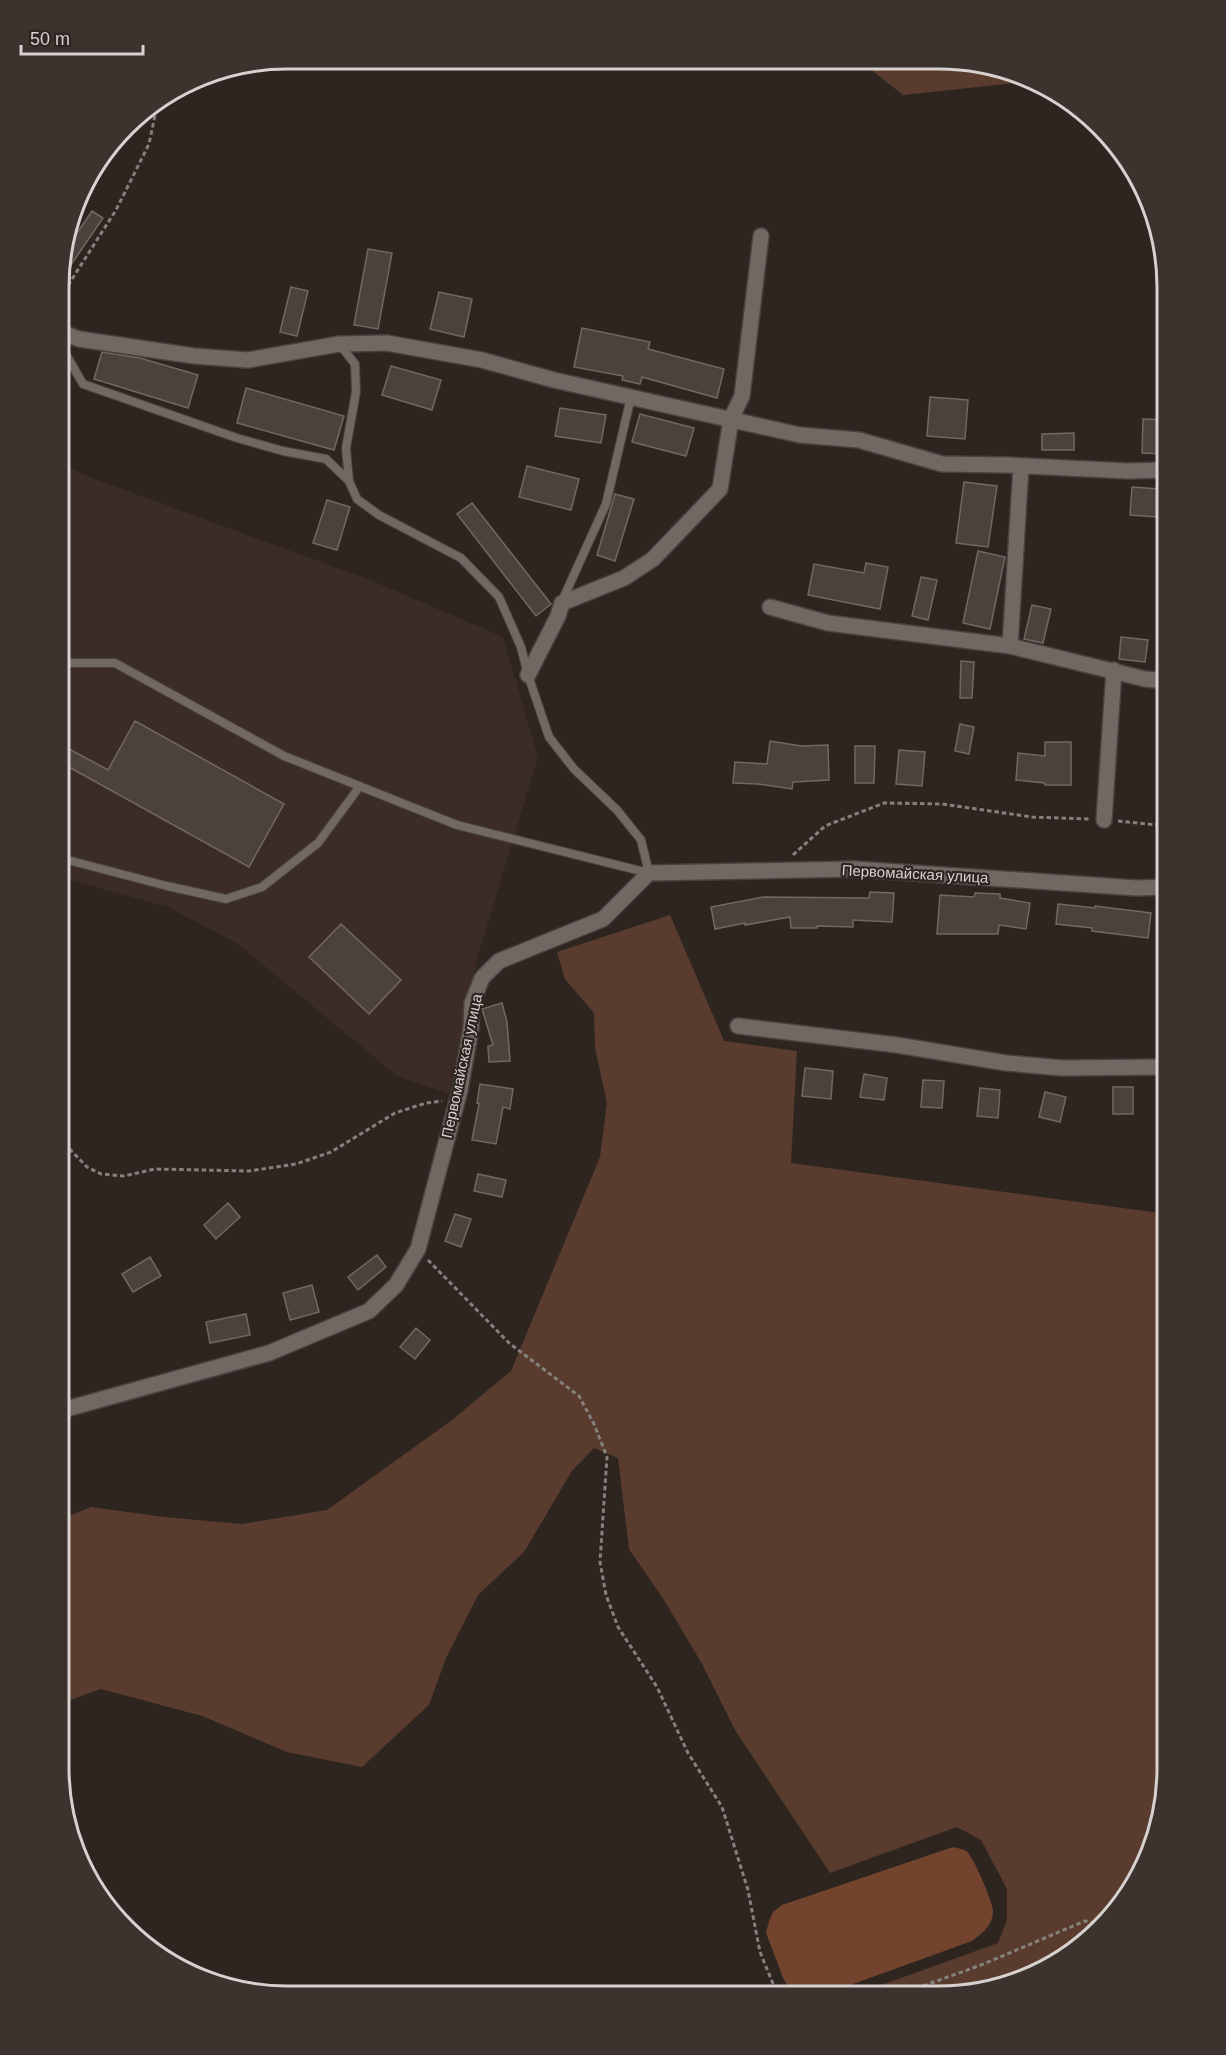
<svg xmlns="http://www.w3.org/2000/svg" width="1226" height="2055" font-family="Helvetica,sans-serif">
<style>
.built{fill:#3b2d26}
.green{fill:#593c2d}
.water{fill:#73442d}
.building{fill:#4b423e;stroke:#726763;stroke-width:1.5}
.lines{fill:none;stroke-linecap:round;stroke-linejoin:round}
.service-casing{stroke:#48413e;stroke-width:10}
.minor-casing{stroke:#48413e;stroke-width:18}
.path{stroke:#87807c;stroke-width:3;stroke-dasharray:4.5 3;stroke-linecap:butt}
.service{stroke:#726863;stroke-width:8}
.minor{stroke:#726863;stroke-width:15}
.labels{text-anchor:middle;stroke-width:4.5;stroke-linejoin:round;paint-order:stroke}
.street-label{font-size:15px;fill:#d7d2cf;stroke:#2e2521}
.rim{fill:none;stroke:#d7d2cf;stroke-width:3}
</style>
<rect width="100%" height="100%" fill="#2e2521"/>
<path class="built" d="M60,464l32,14 278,102 133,57 35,120 -61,202 -28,135 -52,-18 -159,-132 -70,-37 -108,-30z"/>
<path class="green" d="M859,60l111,1 57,15 8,5 -132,14z
M670,915l54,126 73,10 -6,112 376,51v570l-17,71 -29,52 -42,42 -20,11 -63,25 -56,11h-89l147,-53 9,-23v-31l-26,-49 -24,-13 -127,46 -95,-143 -33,-66 -38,-64 -35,-51 -11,-91 -24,-10 -22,23 -48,81 -46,43 -32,63 -17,47 -67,62 -75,-15 -85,-36 -101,-27 -42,15v-184l32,-13 73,10 78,7 85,-14 125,-90 59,-49 89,-214 7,-54 -12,-55 -1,-35 -29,-34 -8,-27z"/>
<path class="water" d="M953,1847c4,1 10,2 13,4 7,4 27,52 27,60 0,14 -11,23 -21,30l-152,55 -21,-2 -9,-5 -6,-9 -18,-47 3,-12 4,-9 9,-7z"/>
<path class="building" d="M92,211l11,7 -43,63v-23z
M368,249l24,4 -14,76 -24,-4z
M291,287l17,4 -11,45 -17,-4z
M439,292l33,7 -8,38 -34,-8z
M582,328l68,14 -2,7 76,20 -7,29 -75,-21 -2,7 -18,-4 1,-4 -49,-9z
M102,352l38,6 58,17 -10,33 -94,-29z
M391,366l50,14 -9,30 -50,-15z
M246,388l98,28 -10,34 -97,-27z
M930,397l38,3 -3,39 -38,-3z
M560,408l46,7 -5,28 -46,-7z
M640,414l54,14 -8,28 -54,-14z
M1143,419l24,1v34l-25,-1z
M1074,433v17h-32v-16z
M527,466l52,13 -8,31 -52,-13z
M964,482l33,4 -9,61 -32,-4z
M1132,487l27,2 -2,28 -27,-2z
M615,494l19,5 -19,62 -18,-6z
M327,500l23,7 -13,43 -24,-7z
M472,503l79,101 -15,12 -79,-102z
M978,551l27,6 -15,72 -27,-6z
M866,563l22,4 -8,42 -72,-14 6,-31 50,9z
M921,577l16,3 -9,40 -16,-4z
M1032,605l19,4 -8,34 -19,-4z
M1121,637l27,3 -3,22 -26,-3z
M961,661l13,1 -2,36h-12z
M135,721l149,83 -35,63 -189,-105v-18l48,26z
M960,724l14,3 -5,27 -14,-3z
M770,741l31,5 27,-1 1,35 -36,2 -1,7 -34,-5 -25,-1 2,-21 32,2z
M1045,742h26v43h-26v-2l-29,-3 2,-27 27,3z
M855,746h20l-1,37h-19z
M899,750l26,2 -3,34 -26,-2z
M870,892l24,1 -2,29 -39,-2v7l-36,-1v2h-26l-1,-11 -45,8v-2l-30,6 -4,-22 52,-10 106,1z
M975,893l25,1v4l30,5 -4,26 -27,-4 -1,9h-61l3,-39 34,2z
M1058,904l37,4v-2l56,7 -3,25 -56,-7v-3l-36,-4z
M341,924l60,56 -32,34 -60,-57z
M502,1003l5,19 3,39 -21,1 -1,-16 5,-1 -11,-36z
M805,1068l28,3 -2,28 -29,-3z
M864,1074l23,4 -3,22 -24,-3z
M923,1080l21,1 -2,27 -21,-1z
M480,1084l33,5 -3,20 -7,-2 -7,37 -24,-4 7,-36 -2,-1z
M1113,1087h20v27h-20z
M980,1088l20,2 -2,28 -21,-2z
M1045,1092l21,5 -6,25 -21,-5z
M478,1174l28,6 -4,17 -28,-6z
M228,1203l12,14 -24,22 -12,-14z
M455,1214l16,5 -10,28 -16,-6z
M377,1255l9,12 -28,23 -10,-13z
M150,1257l11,19 -28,16 -11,-18z
M312,1285l7,27 -29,8 -7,-27z
M246,1314l4,21 -40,8 -4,-21z
M416,1328l14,12 -15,19 -15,-12z"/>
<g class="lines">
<defs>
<path id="service" d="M60,344l23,40 154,54 46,13 43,8 23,22
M562,601l44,-97 25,-107
M60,663h55l169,93 173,69 192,48 -8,-33 -24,-30 -43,-41 -25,-32 -21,-62 -7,-28 -22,-50 -38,-39 -82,-43 -22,-16 -8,-18 -3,-33 10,-56 -1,-28 -15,-19
M60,858l107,28 59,13 36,-12 56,-44 42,-57"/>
<path id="minor" d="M60,332l19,7 115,17 54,4 91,-16 48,-1 95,17 72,20 246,55 59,5 83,24 66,1 120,6 39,-1
M770,607l58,16 182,23 135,33 22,2
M1010,646l11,-180
M528,675l30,-59 4,-13 62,-25 29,-19 67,-70 11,-70 11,-23 19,-160
M1104,820l10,-150
M738,1026l159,19 109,18 56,5 105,-1
M59,1411l210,-58 100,-42 27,-26 22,-36 42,-159 11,-62 1,-25 10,-25 17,-17 104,-42 46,-46 206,-4 282,19 30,-1"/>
</defs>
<use href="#service" class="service-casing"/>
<use href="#minor" class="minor-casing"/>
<path class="path" d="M60,298l56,-88 33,-66 9,-43
M1118,821l49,5
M793,855l32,-29 59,-23 58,1 90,13 59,2
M59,1138l28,29 14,7 23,2 31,-7 94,2 47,-7 35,-12 64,-39 31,-10 16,-2
M428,1260l81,83 70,53 15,28 13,33 -7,105 6,33 12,32 39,60 31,66 34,54 26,83 12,62 18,44
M895,1996l86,-31 104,-44 18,4"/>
<use href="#service" class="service"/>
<use href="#minor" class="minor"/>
</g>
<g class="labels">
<g class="street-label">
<text transform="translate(915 874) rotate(3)" y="5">Первомайская улица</text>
<text transform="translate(462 1066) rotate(-78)" y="5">Первомайская улица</text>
</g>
</g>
<path d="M0 0H1226V2055H0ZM287 69H939A218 218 0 0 1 1157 287V1768A218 218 0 0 1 939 1986H287A218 218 0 0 1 69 1768V287A218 218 0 0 1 287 69Z" fill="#3c332f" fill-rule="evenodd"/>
<path class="rim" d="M287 69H939A218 218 0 0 1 1157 287V1768A218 218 0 0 1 939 1986H287A218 218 0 0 1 69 1768V287A218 218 0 0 1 287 69Z"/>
<path d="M21 45v9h122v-9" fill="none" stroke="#d7d2cf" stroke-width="3"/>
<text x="30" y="45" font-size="18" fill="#d7d2cf" stroke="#2e2521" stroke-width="4.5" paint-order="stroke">50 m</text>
</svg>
